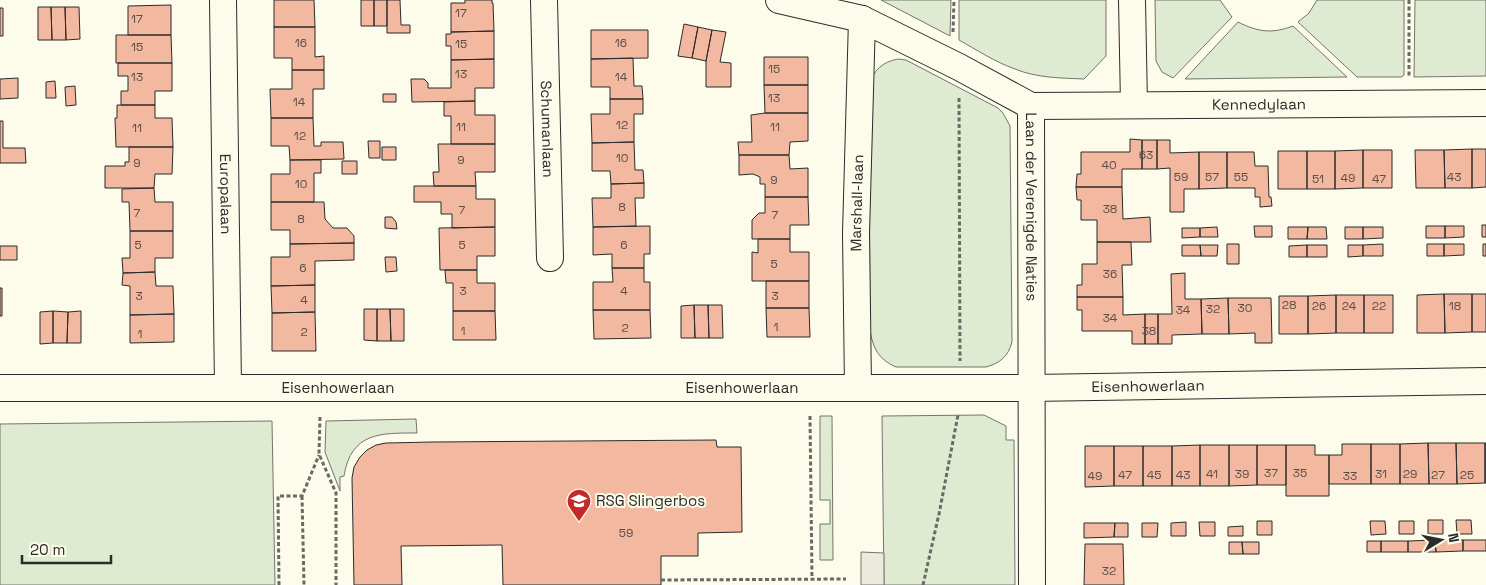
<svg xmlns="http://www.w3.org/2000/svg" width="1486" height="585" font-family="'Space Grotesk',sans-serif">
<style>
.green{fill:#deebd1;stroke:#74746e}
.parking{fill:#eceadb;stroke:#74746e}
.building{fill:#f2b8a0;stroke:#2b2b2b}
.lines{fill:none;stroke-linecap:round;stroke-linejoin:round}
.minor-casing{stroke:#2b2b2b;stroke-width:28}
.path{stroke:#6a6964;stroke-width:3;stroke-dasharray:4 2.5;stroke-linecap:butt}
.minor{stroke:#fdfbea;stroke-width:26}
.labels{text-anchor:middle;stroke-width:4;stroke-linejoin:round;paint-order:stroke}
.number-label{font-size:12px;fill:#5d4e48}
.street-label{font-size:15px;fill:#2b2b2b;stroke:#fdfbea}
.poi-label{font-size:15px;fill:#2b2b2b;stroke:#fdfbea;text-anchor:start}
</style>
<rect width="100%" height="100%" fill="#fdfbea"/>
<path class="green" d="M881,0h70l-1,36z
M959,0h147v56l-22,23c-23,-1 -47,-1 -69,-10 -20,-7 -38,-19 -56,-29z
M1155,0h65l12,17 -59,61 -11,-6 -6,-11z
M1317,0h87v75l-3,2h-44l-59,-55 11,-9z
M1415,0h71v76l-72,1z
M1238,22c20,10 34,12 55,4l54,51 -162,2z
M898,59l8,1 92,48 5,5 7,13 2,216c-4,15 -12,21 -26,25h-90c-18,-8 -23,-19 -26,-37l-1,-245c5,-15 13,-23 29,-26z
M984,415l22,11v14h8l1,145h-131l-2,-169z
M820,416h12l1,144h-13v-36h10v-24h-10z
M416,419l1,14c-36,0 -66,-1 -73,43l-4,1v14l-15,-39 1,-31z
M272,421l3,164h-275v-161z"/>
<path class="parking" d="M861,552l23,1v32h-23z"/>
<path class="building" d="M274,0h40l1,27h-41z
M361,0h13v26h-13z
M374,0h13v26h-13z
M387,0h13l1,25h9v8h-23z
M465,0h27v3h1l1,28 -43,1v-29h14z
M171,5v30h-43v-29z
M38,7h13l1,33h-14z
M51,7h14l1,33h-14z
M65,7h14l1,32 -14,1z
M0,8h3v28h-3z
M684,24l14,3 -6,31 -14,-2z
M274,27h41v30l9,-1v14h-32v-12h-18z
M698,27l14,3 -6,31 -14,-3z
M591,30h57v28l-57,1z
M712,30l14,2 -6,30 11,1v24h-25v-26z
M494,31v28l-43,1v-14h-5v-12h5v-2z
M116,35h55l1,28h-56z
M764,57h44v28h-44z
M633,58l1,28h8l1,13h-33v-12h-19v-28z
M494,59v29h-19v13l-63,1 -1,-23h13l4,4v5h23v-28z
M118,63h54v28h-17v14h-34v-14h7v-15h-10z
M292,70h32v19h-11v29h-42l-1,-29h22z
M18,78v20l-18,1v-20z
M55,81l1,17h-10v-16z
M764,85h44v28h-43z
M75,86l1,19 -10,1 -1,-19z
M383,94h13v8h-13z
M610,99h33v15h-9v28l-42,1 -1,-29h19z
M475,101v14h20v29h-44v-28h-7v-14z
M117,105h38v13h17l1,29h-57l-1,-29h2z
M765,113h43v28l-18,1 -1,13h-50l-1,-13h14l-1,-27z
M271,118h42l1,28h7v-4h22l1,17 -54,1 -1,-14h-18z
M0,121h3v27h22l1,15h-26z
M1130,139l12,1v29h-20v18h-46l1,-13h4v-22h49z
M1142,140h15v29h-15z
M1157,140h13v13l29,-1v37h-15v23h-14v-44l-13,1z
M368,141h12v17h-11z
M634,142l1,28h8l1,13 -33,1 -1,-13h-18v-28z
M438,144h57v28h-20l1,14h-42l-1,-14h6z
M129,147h44l-1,27h-17l-1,14h-49v-22h20v-4h4z
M382,147h14v13h-14z
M1472,149h14v38l-14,1z
M1472,149v39h-27l-1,-38z
M1363,150h29v38h-29z
M1363,150v38l-28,1v-38z
M1415,150h29l1,38h-29z
M1278,151h29v38h-29z
M1307,151h28v38h-28z
M1199,152h28v36l-28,1z
M1227,152h27l1,14h13l1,31h2l1,9 -12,1v-10h-5v-9h-28z
M739,155h50l1,14 18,-1v29h-43v-13h-5v-7l-7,-3 -14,1z
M290,160h31v13h-7v29h-43v-28h19z
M342,161h15v13h-15z
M644,183v15h-9l1,28 -43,1 -1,-29h19v-14z
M414,186h62v13h19v28l-43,1v-14h-11v-12h-27z
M1076,187h46l1,32 27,-2 1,25h-54v-22h-16v-20h-4z
M154,188l1,14h18v29h-43l-1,-29h-7v-13z
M765,197h43l1,28h-19v14h-38v-19l7,-7h6z
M271,202h53l1,17 8,9h14l7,8v7l-64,1v-14h-19z
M385,217h7l4,5 1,7 -12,-1z
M1482,225h4v12h-4z
M650,226v28h-6v14h-32v-14l-19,1v-28z
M1254,226h18v11h-17z
M1426,226h19v12h-19z
M1445,226h19v11l-19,1z
M495,227v29h-18v14h-37l-1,-42z
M1217,227l1,10h-18v-9z
M1288,227h20l-1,12h-19z
M1308,227h18l1,12h-20z
M1345,227h18v12h-18z
M1363,227h20v11l-20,1z
M1182,228h18v9l-18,1z
M130,231h43v27h-18v14l-32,1 -1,-15h8z
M758,239h32v13h19v29h-57v-29l6,1z
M1097,242h34l1,23h-10l1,32h-46v-12h5v-21h15z
M354,243v17l-39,1v24l-44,1v-29h19v-13z
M1227,244h12v20h-12z
M1383,244v12h-20v-11z
M1427,244h17v12h-17z
M1444,244h20v11l-20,1z
M1483,244h3v12h-3z
M1182,245h18l1,11h-19z
M1200,245h18l-1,11h-16z
M1307,245v12h-18v-11z
M1307,245h20v12h-20z
M1348,245h15v11l-15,1z
M0,246h17v14h-17z
M385,257h11l1,14 -11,1z
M612,268h32v14h6v28h-57v-28h20z
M445,270h32v13h18v28h-42v-28h-7z
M155,272l1,14h17l1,28 -44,1v-29l-8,-1 1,-12z
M1185,273v26h16l1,35 -30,1v9h-14v-30h14l-1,-40z
M766,281h43v27h-43z
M315,285v27l-43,1 -1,-27z
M0,288h2v28h-2z
M1444,294h28v38l-27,1z
M1444,294l1,39h-28v-38z
M1472,294h14v38h-14z
M1336,295v38l-28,1v-38z
M1336,295h28v38h-28z
M1364,295h29v38h-29z
M1279,296h29v38h-29z
M1077,297h46v18l22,-1v30h-13v-13h-50v-21h-5z
M1228,298l1,36h-27l-1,-35z
M1228,298h43l1,45h-17v-10l-26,1z
M694,305l1,33h-14v-32z
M694,305h14l1,33h-14z
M708,305h14l1,33h-14z
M766,308h43l1,29h-43z
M364,309h13v32l-13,-1z
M377,309h13l1,32h-14z
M390,309h14v32h-13z
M593,310h57l1,28 -57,1z
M53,311l15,1 -1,31h-14z
M53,311v32l-13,1v-32z
M81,311v32h-14l1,-31z
M453,311h42l1,29h-43z
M315,312l1,39h-44v-38z
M174,314v28l-44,1v-28z
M1145,314h13v30h-13z
M716,440l1,7h24l1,85 -44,1v23h-37v29h-158l-1,-40 -101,1 1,39h-48l-2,-107 2,-11 6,-10 7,-7 9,-5 10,-2 47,-1z
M1428,443l1,41h-29v-40z
M1428,443h28l1,41h-28z
M1456,443h29v40l-28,1z
M1485,443h1v40h-1z
M1342,444h29v40h-42v-29h13z
M1371,444h29v40h-29z
M1200,445v41h-28v-40z
M1200,445h29v41h-29z
M1229,445h28v40l-28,1z
M1257,445h29v40h-29z
M1286,445h29v10h14v41h-43z
M1085,446h29v40l-29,1z
M1114,446h29v40h-29z
M1143,446h29v40h-29z
M1428,520h15v14h-15z
M1456,520h15l1,14h-15z
M1257,521h15v14h-15z
M1370,521h15l1,13 -15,1z
M1399,521h15v13h-15z
M1186,522v14h-15v-13z
M1199,522h16v14h-15z
M1084,523h31l-1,14 -30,1z
M1115,523h13v14h-14z
M1142,523h16l-1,14h-15z
M1243,526v10h-15v-9z
M1435,540h28v11l-27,1z
M1435,540l1,12h-28v-11z
M1463,540h23v11h-23z
M1367,541h14v11h-14z
M1381,541h27v11h-27z
M1229,542h13l1,12h-14z
M1242,542h17v12h-16z
M1085,544h38l1,41h-40z"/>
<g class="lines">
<defs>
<g id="minor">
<path id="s1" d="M223,0l5,388"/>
<path id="s2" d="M544,0l6,258"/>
<path id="s3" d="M779,0l83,19 97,48 72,39 1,479"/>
<path d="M1132,0l2,105"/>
<path id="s4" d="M1031,106l455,-3"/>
<path id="s5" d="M0,388h1031l455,-7"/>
<path id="s6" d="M858,388l-2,-155 6,-214"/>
</g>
</defs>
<use href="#minor" class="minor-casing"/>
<path class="path" d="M1409,0v77
M953,32l1,-32
M959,98l1,263
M810,416l2,163
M320,417l-1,37 17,39v92
M302,496l2,89
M661,580l185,-1
M279,585l-1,-89h24l17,-41
M923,585l16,-71 19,-99"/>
<use href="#minor" class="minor"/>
</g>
<defs>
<symbol id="school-pin" viewBox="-11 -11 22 30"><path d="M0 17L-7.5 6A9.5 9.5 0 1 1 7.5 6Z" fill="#c62828" stroke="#fdfbea"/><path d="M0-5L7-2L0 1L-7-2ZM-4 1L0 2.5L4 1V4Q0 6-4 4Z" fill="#fff"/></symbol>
</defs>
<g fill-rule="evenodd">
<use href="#school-pin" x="565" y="487" width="28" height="38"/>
</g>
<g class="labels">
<g class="number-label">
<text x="461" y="17">17</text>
<text x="137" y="23">17</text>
<text x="301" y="47">16</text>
<text x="621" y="47">16</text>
<text x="461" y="48">15</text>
<text x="137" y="51">15</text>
<text x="774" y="73">15</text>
<text x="461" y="78">13</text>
<text x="137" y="81">13</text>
<text x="621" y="81">14</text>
<text x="774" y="102">13</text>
<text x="299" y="106">14</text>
<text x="622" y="129">12</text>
<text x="461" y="131">11</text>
<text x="775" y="131">11</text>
<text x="137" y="132">11</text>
<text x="300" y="140">12</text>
<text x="1146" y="159">63</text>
<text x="622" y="162">10</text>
<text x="461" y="164">9</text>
<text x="137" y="167">9</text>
<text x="1109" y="169">40</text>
<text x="1181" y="181">59</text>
<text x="1212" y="181">57</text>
<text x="1241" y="181">55</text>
<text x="1454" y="181">43</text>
<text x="1348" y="182">49</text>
<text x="1318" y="183">51</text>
<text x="1379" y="183">47</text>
<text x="774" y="184">9</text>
<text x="301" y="188">10</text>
<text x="622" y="211">8</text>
<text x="1110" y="213">38</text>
<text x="462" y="214">7</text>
<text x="137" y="217">7</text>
<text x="775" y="219">7</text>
<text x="301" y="223">8</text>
<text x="138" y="249">5</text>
<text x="462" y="249">5</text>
<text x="624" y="249">6</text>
<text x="774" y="268">5</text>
<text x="303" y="272">6</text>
<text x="1110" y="278">36</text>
<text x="463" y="295">3</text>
<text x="624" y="295">4</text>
<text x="139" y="300">3</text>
<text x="775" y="300">3</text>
<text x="304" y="304">4</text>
<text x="1289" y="309">28</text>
<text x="1319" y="310">26</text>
<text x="1349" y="310">24</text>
<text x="1379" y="310">22</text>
<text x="1455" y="310">18</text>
<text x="1245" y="312">30</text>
<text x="1213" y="313">32</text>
<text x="1183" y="314">34</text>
<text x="1110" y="322">34</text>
<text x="776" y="331">1</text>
<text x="625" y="332">2</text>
<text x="463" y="335">1</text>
<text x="1149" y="335">38</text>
<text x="304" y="336">2</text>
<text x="140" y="338">1</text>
<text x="1271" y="477">37</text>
<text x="1300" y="477">35</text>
<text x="1212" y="478">41</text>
<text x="1242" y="478">39</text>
<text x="1381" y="478">31</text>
<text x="1410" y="478">29</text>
<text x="1125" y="479">47</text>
<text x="1154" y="479">45</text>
<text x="1183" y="479">43</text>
<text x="1438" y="479">27</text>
<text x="1467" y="479">25</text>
<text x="1095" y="480">49</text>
<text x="1350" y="480">33</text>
<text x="626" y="537">59</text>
<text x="1109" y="575">32</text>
</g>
<g class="street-label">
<text dy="5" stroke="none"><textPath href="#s4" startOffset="228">Kennedylaan</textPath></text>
<text dy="5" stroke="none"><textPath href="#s2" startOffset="129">Schumanlaan</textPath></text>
<text dy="5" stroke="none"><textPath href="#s1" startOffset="194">Europalaan</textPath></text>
<text dy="5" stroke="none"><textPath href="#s6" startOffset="185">Marshall-laan</textPath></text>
<text dy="5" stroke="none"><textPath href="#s3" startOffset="376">Laan der Verenigde Naties</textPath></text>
<text dy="5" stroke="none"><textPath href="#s5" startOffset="1148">Eisenhowerlaan</textPath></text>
<text dy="5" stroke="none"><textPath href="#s5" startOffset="338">Eisenhowerlaan</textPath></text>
<text dy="5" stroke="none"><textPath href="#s5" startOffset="742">Eisenhowerlaan</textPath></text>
</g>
<g class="poi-label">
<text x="596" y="506">RSG Slingerbos</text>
</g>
</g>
<g transform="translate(1441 540) rotate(80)" stroke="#fdfbea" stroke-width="4" paint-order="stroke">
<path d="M0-4L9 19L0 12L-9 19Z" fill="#2b2b2b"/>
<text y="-8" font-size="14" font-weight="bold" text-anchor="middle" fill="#2b2b2b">N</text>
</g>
<path d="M22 555v8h89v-8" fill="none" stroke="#2b2b2b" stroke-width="2.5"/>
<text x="30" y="555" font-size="15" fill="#2b2b2b" stroke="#fdfbea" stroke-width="4" paint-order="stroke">20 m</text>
</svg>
